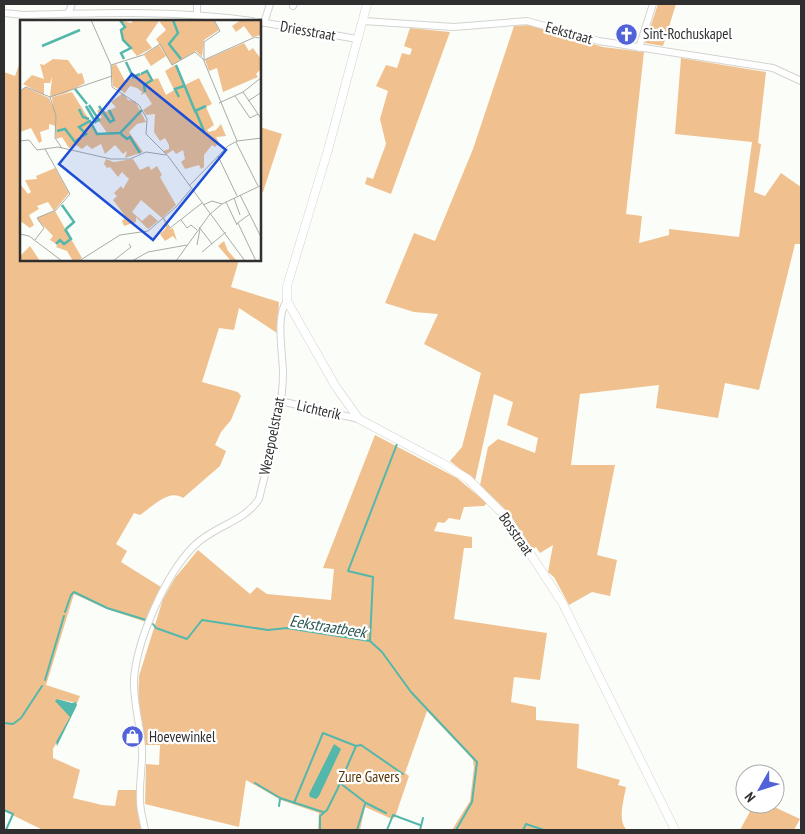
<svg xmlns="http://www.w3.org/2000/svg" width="805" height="834" font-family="'PT Sans Narrow',sans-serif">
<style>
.green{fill:#f0c18f}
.water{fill:#54b7ab}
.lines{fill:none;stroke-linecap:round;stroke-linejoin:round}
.stream{stroke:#54b7ab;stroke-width:2}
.minor-casing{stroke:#d2d4d0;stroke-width:8}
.tertiary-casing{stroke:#d2d4d0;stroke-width:9}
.minor{stroke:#fff;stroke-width:6}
.tertiary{stroke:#fff;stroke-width:8}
.labels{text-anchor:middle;stroke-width:4.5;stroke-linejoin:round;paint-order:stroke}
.street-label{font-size:15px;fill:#2e2f2e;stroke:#fff}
.poi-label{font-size:15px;fill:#2e2f2e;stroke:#fff;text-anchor:start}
.park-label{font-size:15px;fill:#553304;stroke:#fff}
.water-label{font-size:16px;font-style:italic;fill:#28544f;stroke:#fff}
.inset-river{fill:none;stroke:#54b7ab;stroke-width:2.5}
.inset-road{fill:none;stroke:#a9aba7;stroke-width:1}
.view{fill:#1d4ed8;fill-opacity:0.15;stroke:#1d4ed8;stroke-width:2.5}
.inset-edge{fill:none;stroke:#2e2f2e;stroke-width:2.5}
</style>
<rect width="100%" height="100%" fill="#fbfdf8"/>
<path class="green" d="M658,4h18l-13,42 -18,-3z
M530,25l73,22 41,5 -18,162 16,2 -3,27 30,-8v-6l70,8 13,-95 -77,-8 6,-76 85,14 -8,71 3,1 -7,48 11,4 16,-23 20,14v57h-6l-36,146 -34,-7 -7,35 -62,-10 3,-23 -79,9 -9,71h44l-18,90 20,5 -7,36 -18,-4 -23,13 -15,-28 -6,-5 5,-27 -13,8 -4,-6 -4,3 -23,-37 -29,-28 8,-38 10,-8 37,14 3,-15 -31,-13 6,-23 -19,-8 -19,87 -25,-20 12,-14 19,-74 -57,-29 14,-30 -24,-2 -29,-9 29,-70 21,8 38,-92 41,-123z
M410,28l40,4 -59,162 -26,-10 2,-7 6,2 13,-35 -6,-25 8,-28 -12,-5 10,-21 11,3 5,-15 8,2 2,-6 -8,-3z
M19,65l2,1v194h218l-8,27 48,15 -2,31 -38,-25 -5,22 -15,-2 -17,54 36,10 3,4 -10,24 -10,12 -6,13 11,6 -6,15 -37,32c-14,-10 -31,9 -43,17l-6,-2 -18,31 11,7 -6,11 40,25 -15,35 -39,-13 -33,-15 -28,91 34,11 -3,7 -20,-4 14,18 -18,32v9l27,12 -7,28 29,7 13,1 3,-16h19l4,40h-98l-39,-19v-739l11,4z
M260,127l22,7 -19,58 -3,-1z
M375,435l82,43 30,25 -3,3 -20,1 -4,13 -11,-2 -5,5 -6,-1 -4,9 38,6v11h-8l-10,71 93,14 -7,47 -26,-3 -3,25 25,5v13l43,4 -2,44 43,12 -2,5 8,2c-2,12 -9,34 1,43h-175l18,-29 4,-34 -1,-7 -8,-9 -38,-40 -22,62 4,3 -14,41 -3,2 -27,-12 -5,23h-42l1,-17 -38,-13 -35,-20 -7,47 -94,-23 1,-40 13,1 1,-20h-15l-7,-43 1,-26 24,-77 12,-21 23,-28 52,44 7,-7 10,7 64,6 3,-31 -11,-1z
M754,804h14l32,15 -6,11h-54z"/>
<path class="water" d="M57,699l15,4 4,-1 1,3 -20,41 -1,-4 14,-25 -15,-16z
M334,744l7,5 -22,47 -3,3 -6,-2 -1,-3z"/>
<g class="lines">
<path class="stream" d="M65,612l6,-17 3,-3 33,16 39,12
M153,624l3,4 31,11 15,-19 66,10 19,-2 83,13 12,11 29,40 66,70 -5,40 -16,28
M370,641l3,-64 -25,-6 49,-127
M45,680l19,-64
M4,723l9,1 8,-6 21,-32
M356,746l5,-1 42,29
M255,783l25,15 43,14
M340,783l26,20 20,10
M294,803l29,-70 33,13 -19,44 -10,20 -7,6v14
M279,806l1,-7
M4,810l9,4 -7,16
M357,830l8,-26
M387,830l6,-15 27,10
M420,830l3,-12
M523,830l3,-6 18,6"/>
<defs>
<path id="minor" d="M293,6l1,-2
M4,13l20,2c76,-2 153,-5 228,6
M68,14l4,-10
M197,15v-11
M363,21l91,6 73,-6 72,20 174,27 28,13
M260,22l97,17
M264,23l6,-19
M639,48l14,-44
M280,401l79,18
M145,830c-2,-10 -5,-20 -5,-30 -1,-18 3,-35 2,-53 -2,-23 -9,-45 -8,-68 3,-40 32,-106 61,-134 19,-19 49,-23 64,-46 9,-39 24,-86 24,-126 0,-18 -8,-58 4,-72"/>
<path id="tertiary" d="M367,4l-39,146 -41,136v15l49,86 23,32 81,43 28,17 39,39 56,86 112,226"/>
</defs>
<use href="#minor" class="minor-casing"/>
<use href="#tertiary" class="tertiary-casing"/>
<use href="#minor" class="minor"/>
<use href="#tertiary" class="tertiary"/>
</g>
<defs>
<symbol id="church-disc" viewBox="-11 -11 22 22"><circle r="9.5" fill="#5263d9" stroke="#fff"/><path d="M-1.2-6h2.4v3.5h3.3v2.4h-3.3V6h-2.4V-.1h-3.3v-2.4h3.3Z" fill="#fff"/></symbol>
<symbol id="shop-disc" viewBox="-11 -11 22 22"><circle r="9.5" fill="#5263d9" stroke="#fff"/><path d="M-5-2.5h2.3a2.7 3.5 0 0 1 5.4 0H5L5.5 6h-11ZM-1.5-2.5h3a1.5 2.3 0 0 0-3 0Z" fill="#fff"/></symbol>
</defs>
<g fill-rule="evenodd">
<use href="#church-disc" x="614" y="22" width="25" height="25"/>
<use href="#shop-disc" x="120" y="724" width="25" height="25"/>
</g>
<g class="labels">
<g class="street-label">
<text transform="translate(308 31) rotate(10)" y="5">Driesstraat</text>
<text transform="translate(569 33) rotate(16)" y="5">Eekstraat</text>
<text transform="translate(319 410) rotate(13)" y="5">Lichterik</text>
<text transform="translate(272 436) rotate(-79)" y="5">Wezepoelstraat</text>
<text transform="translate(516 534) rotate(55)" y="5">Bosstraat</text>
</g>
<g class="poi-label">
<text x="643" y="39">Sint-Rochuskapel</text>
<text x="149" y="742">Hoevewinkel</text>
</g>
<g class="park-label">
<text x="369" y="782">Zure Gavers</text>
</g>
<g class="water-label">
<text transform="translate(328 626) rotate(9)" y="6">Eekstraatbeek</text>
</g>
</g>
<g transform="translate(20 20)">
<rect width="241" height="241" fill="#fbfdf8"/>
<path d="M100,0l11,3 3,-3h80l5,10 -15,10 -2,17 -6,-6 -24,14 -16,-26 10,-9 -7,-9 -13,19 6,8 -15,8 -14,-17 -3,-9 4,-3zM221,0h20v15l-9,2 -8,-11 -8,6 -4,-6zM224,23l5,8 4,-3 8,11v10l-5,5 2,3 -35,15 -6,-24 -8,3 -4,-11zM139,25l7,11 -15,10 -7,-11zM33,39l15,1 10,14 4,-1 3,10 -19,10 -16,4 2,-20 -2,6h-6v12l-21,-11 9,-9 12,4 -4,-15 4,1zM96,44l9,17 22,-10 5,9 6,-2 8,17 8,-5 -9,-19 10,-6 10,20 14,-7 13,26 -6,3 8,18 -7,5 2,2 7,-2 5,-6 5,12 -10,1 3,6 -4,4 -3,-2 -8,10v12l-3,2 -2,-4 -14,4 -4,-7 4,-3 -2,-9 -7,4 -3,-4 -6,4 -4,-3 6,-2v-4l-4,-7 -5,3 -6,-9 1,-18 -9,1 -3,-5 9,-6 -7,-11 -4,2 1,-3 -5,-4 -7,-2 -5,7 -12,-7 -2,-20zM5,67l24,11 6,14 1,14 -7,-2v5l-9,3 2,9 -3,2 -8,-15 -11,4v-40zM52,72l26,42 9,-1 -9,-13 4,-3 -5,-6 4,-3 5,4 10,-5 -5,-5 12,-9 5,7 7,1 11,21 -9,2 -8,8 14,20 -18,6 2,-7 -4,3 -8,-9 -10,9 -4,-10 -9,5 -5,-4 -5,4 -6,-4 -7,3 -7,-11 -6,2 -4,-42zM86,139l8,3 19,-3 7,11 9,-4 2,4 6,-4 5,9 -2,2 16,28 -14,13 -21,-18 -9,12 10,9 8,-7 8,7 -10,8 -12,-12v5l-12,4 -2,-5 4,-4 -13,-17 4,-4 -3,-3 7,-7 2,3 6,-10 -7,-7 -4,5 -8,-10 -3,1 -3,-4zM35,148l14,25 -15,18 -6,-9 -11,4 2,3 -10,6 5,10 -4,3 -10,-7v-37l8,10 3,-2 -6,-12 12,-1 -1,-3zM35,191l27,47 -4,3h-5l-6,-10 -11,-4 4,-6 -4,3 -6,-4 3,-4 -15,-16v-3zM143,198l7,11 3,-1 4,13 -4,-5 -8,5 -5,-7 6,-6zM204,221l4,10 9,10h-6l-13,-15zM10,226l10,15h-20v-5z" fill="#f0c18f"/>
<path class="inset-river" d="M100,0l5,7 -4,3 2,10 8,8 -10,5 3,6M153,0l5,13 -9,11 12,15M22,26l38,-16M106,42l7,15 7,-3M156,45l19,46 11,-5M121,54l6,-3 5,9 -8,5 1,7M55,69l12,15M159,77l-4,-8 9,-3M69,85l10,15 -4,2M66,86l10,17M79,86l11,16 4,-2 -5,-10M59,89l4,8 6,2M176,92l8,19M37,111l8,-2 10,13 5,-4M101,114l6,5 3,-2 10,16M61,117l5,-3 -7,-7 11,-6 7,13 23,-1 22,-23M42,185l12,17 -8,7M36,224l4,-4 4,4 7,-5 -6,-10"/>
<path class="inset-road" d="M71,0l20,45 1,22 27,18 8,14 -1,15 22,22 77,105M194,0l6,11 -16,11v19l33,80M184,40l51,-23 4,1M91,45l32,-10 17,-11 12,21 23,-13 9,8M0,71l6,-4 24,10 6,19 -1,22 7,10M223,72l19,28M215,76l15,22 8,-4M30,77l62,-21M228,81l14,-9M199,83l24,-11 19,-15M0,121l9,-1 8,10 21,-3 53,12h19l16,-7 20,3M216,122l22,44M198,136l19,40M169,166l39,-40 9,-5 25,-3M220,175l22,44M214,178l6,17M206,182l11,23M183,185l9,-4 10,3M143,197l7,11 32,-25M161,200l6,8 4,-3 6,5M218,203l18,38M216,204l14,-10M179,207l13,17M0,214l9,2 33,25M15,220l9,-12 -7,-10 19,-8 14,-16 -25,-45M177,225l3,-16M182,232l24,-20M59,241l41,-26 28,-4 28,-24 15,-18M93,241l18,-14 -2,-3M112,241l16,-9 39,-7M156,241l34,-47 12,-10 40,-19"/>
<path class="view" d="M112,54l94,76 -73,90 -94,-76z"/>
<rect width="241" height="241" class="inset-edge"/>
</g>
<rect width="805" height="834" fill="none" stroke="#2e2f2e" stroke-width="10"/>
<g transform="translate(760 789) rotate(231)"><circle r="24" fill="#ffffff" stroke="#abacab"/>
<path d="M0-4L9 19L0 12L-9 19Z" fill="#5263d9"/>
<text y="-8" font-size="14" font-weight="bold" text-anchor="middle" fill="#2e2f2e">N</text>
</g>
</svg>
